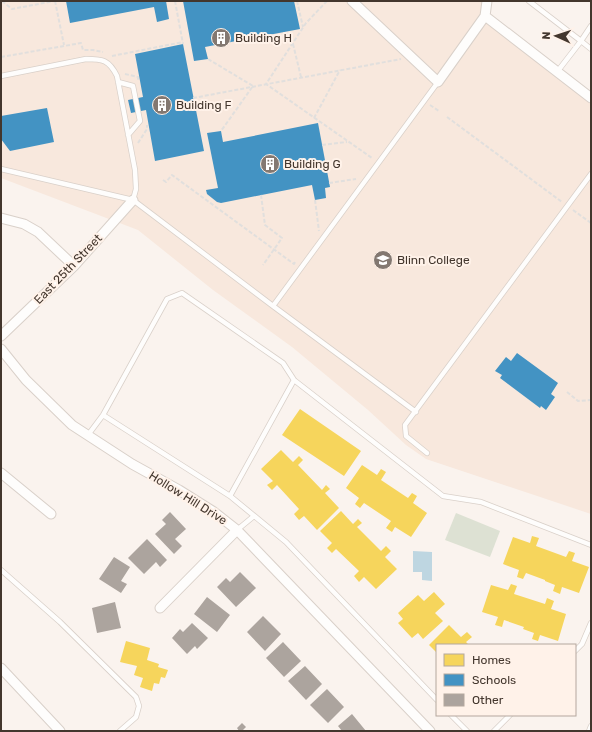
<svg xmlns="http://www.w3.org/2000/svg" width="592" height="732" font-family="Rubik,sans-serif">
<style>
.built{fill:#f8e8dd}
.green{fill:#dde1d3}
.water{fill:#bed6e1}
.homes{fill:#f6d55c}
.schools{fill:#4393c3}
.building{fill:#aca49e}
.lines{fill:none;stroke-linecap:round;stroke-linejoin:round}
.service-casing{stroke:#d9d0c9;stroke-width:6}
.minor-casing{stroke:#d9d0c9;stroke-width:11}
.path{stroke:#e1dfdd;stroke-width:2;stroke-dasharray:4 2;stroke-linecap:butt}
.service{stroke:#fefdfc;stroke-width:4.5}
.minor{stroke:#fefdfc;stroke-width:9}
.labels{text-anchor:middle;stroke-width:4;stroke-linejoin:round;paint-order:stroke}
.poi-label{font-size:12px;fill:#43362d;stroke:#fff2e9;text-anchor:start}
.street-label{font-size:12px;fill:#43362d;stroke:#fff2e9}
</style>
<rect width="100%" height="100%" fill="#faf3ee"/>
<path class="built" d="M1,1h487l-3,15 106,82v416l-165,-55 -20,-14 -38,-35 -76,-63 -79,-57 -75,-60 -137,-52z"/>
<path class="green" d="M456,513l44,18 -10,26 -45,-17z"/>
<path class="water" d="M413,551l19,1v29l-10,-1v-8h-9z"/>
<path class="homes" d="M300,409l61,42 -17,25 -62,-41z
M281,450l12,12 6,-6 4,4 -5,5 24,25 4,-5 4,4 -5,4 14,15 -22,22 -13,-14 -5,4 -5,-6 5,-5 -22,-24 -5,5 -5,-5 6,-4 -12,-12z
M362,465l15,10 4,-6 5,3 -5,8 27,18 4,-5 5,3 -4,7 14,10 -16,24 -16,-10 -3,5 -6,-4 5,-7 -27,-18 -4,5 -5,-4 4,-6 -13,-10z
M341,511l12,13 5,-5 4,4 -5,4 24,24 5,-5 5,5 -6,6 12,12 -21,20 -12,-12 -5,5 -5,-6 5,-5 -23,-22 -4,4 -5,-5 5,-5 -12,-12z
M532,536l7,2 -3,8 30,11 3,-6 6,2 -3,8 17,6 -10,26 -17,-6 -2,7 -7,-3 2,-6 -10,-4v-1l-19,-7 -3,6 -6,-2 2,-7 -16,-6 10,-27 17,6z
M511,584l6,2 -3,8 31,10 2,-6 7,3 -3,8 15,5 -8,27 -18,-6 -2,6 -6,-2 2,-6 -11,-4 1,-2 -20,-7 -2,7 -7,-2 3,-8 -16,-5 9,-27 17,5z
M434,592l11,12 -10,9 8,8 -20,18 -5,-6 -6,5 -14,-15 5,-4 -5,-6 20,-18 6,6z
M449,625l12,12 6,-5 5,5 -6,5 3,3h-32v8l-8,-8z
M126,641l24,7 -3,12 12,4 -1,3 10,3 -3,8 -4,-1 -2,7 -5,-1 -2,8 -12,-4 3,-9 -9,-3 3,-9 -17,-4z"/>
<path class="schools" d="M66,1h100l3,18 -12,3 -3,-15 -84,16z
M183,1h111l6,28 -95,18 3,12 -14,2z
M183,44l21,107 -49,10 -9,-51 -15,3 -3,-13 15,-3 -8,-43z
M47,108l7,34 -44,9 -9,-12v-23z
M318,123l12,64 -5,1 1,10 -11,2 -3,-15 -91,18 -4,-1 -10,-8 -1,-4 12,-2 -11,-55 14,-2 2,11z
M517,353l41,30 -7,11 4,3 -9,13 -5,-4 -1,2 -40,-30 2,-3 -7,-4 11,-14 5,4z"/>
<path class="building" d="M170,512l16,17 -11,10 7,7 -8,8 -19,-20 11,-10 -4,-4z
M147,539l20,21 -7,7 -4,-5 -12,12 -16,-16z
M114,557l16,10 -9,14 6,3 -6,9 -22,-14z
M240,572l16,16 -20,19 -19,-20 9,-9 4,4z
M207,597l23,18 -13,17 -23,-18z
M115,602l6,26 -24,5 -5,-25z
M263,616l18,18 -16,17 -18,-19z
M192,623l16,15 -11,11 -2,-3 -8,8 -15,-16 8,-9 3,3z
M283,642l18,19 -17,16 -18,-19z
M305,666l17,18 -16,16 -18,-19z
M327,689l17,18 -16,16 -18,-18z
M352,714l14,17h-24l-4,-5z
M242,723l4,4 -4,4h-3l-2,-3z"/>
<g class="lines">
<defs>
<path id="service" d="M529,1l52,40 10,-15
M557,72l24,-31 10,8
M1,76l85,-17c17,0 23,1 31,17l18,94 1,19 -3,11
M118,82l15,4 7,35 -12,14
M1,169l132,31 140,106 143,106
M273,306l165,-224
M103,415l127,81 56,46 151,158
M88,435l15,-20 64,-116 15,-6 101,70 11,17 149,116 38,6 110,43
M427,453l-21,-17 -1,-11 186,-251
M230,496l64,-116
M237,530l17,-14
M1,570l59,52 76,75 3,9 -3,11 -16,14
M575,651l7,-7 9,-21
M451,715l16,16
M494,731l16,-16
M589,731l2,-5"/>
<path id="minor" d="M352,1l86,81 47,-66 2,-15
M485,16l106,82
M1,218l23,6 14,8 36,34
M1,336l73,-70 59,-66
M1,349l25,31 46,45 60,39 47,26 35,22 23,18 193,201
M1,473l50,41
M160,608l77,-78
M1,668l59,63"/>
</defs>
<use href="#service" class="service-casing"/>
<use href="#minor" class="minor-casing"/>
<path class="path" d="M2,1l10,8 42,-8
M55,1l9,44
M175,1l8,43
M297,1l6,26
M327,1l-21,22 -40,61 106,74
M293,44l8,33
M112,56l71,-14
M1,57l80,-14 2,7h10l10,2
M208,59l45,27 -32,45
M125,74l13,3v4
M193,98l208,-39
M430,105l9,6
M447,117l115,85
M314,118l26,-48
M138,143l9,-14v-4
M322,145l25,-3
M163,180l3,2 6,-7 122,89 1,-2
M329,183l27,-4
M261,195l4,30 17,13 -19,27
M315,200l4,31
M573,210l18,13
M567,392l11,9 13,-1"/>
<use href="#service" class="service"/>
<use href="#minor" class="minor"/>
</g>
<defs>
<symbol id="building-disc" viewBox="-11 -11 22 22"><circle r="9.5" fill="#837871" stroke="#fff2e9"/><path d="M-4-6H4V6H1V3H-1V6H-4ZM-2.5-4.3h1.7v1.8h-1.7ZM.8-4.3h1.7v1.8H.8ZM-2.5-1h1.7V.8h-1.7ZM.8-1h1.7V.8H.8Z" fill="#fff"/></symbol>
<symbol id="university-disc" viewBox="-11 -11 22 22"><circle r="9.5" fill="#837871" stroke="#fff2e9"/><path d="M0-5L7-2L0 1L-7-2ZM-4 1L0 2.5L4 1V4Q0 6-4 4Z" fill="#fff"/></symbol>
</defs>
<g fill-rule="evenodd">
<use href="#building-disc" x="210" y="27" width="22" height="22"/>
<use href="#building-disc" x="151" y="94" width="22" height="22"/>
<use href="#building-disc" x="259" y="153" width="22" height="22"/>
<use href="#university-disc" x="372" y="249" width="22" height="22"/>
</g>
<g class="labels">
<g class="poi-label">
<text x="235" y="42">Building H</text>
<text x="176" y="109">Building F</text>
<text x="284" y="168">Building G</text>
<text x="397" y="264">Blinn College</text>
</g>
<g class="street-label">
<text transform="translate(68 269) rotate(-46)" y="4">East 25th Street</text>
<text transform="translate(188 498) rotate(32)" y="4">Hollow Hill Drive</text>
</g>
</g>
<rect width="592" height="732" fill="none" stroke="#43362d" stroke-width="4"/>
<rect x="436" y="644" width="140" height="72" fill="#fff2e9" stroke="#b4a79e"/>
<rect x="444" y="654" width="20" height="12" fill="#f6d55c" stroke="#b4a79e"/>
<text x="472" y="664" font-size="12" fill="#43362d">Homes</text>
<rect x="444" y="674" width="20" height="12" fill="#4393c3" stroke="#b4a79e"/>
<text x="472" y="684" font-size="12" fill="#43362d">Schools</text>
<rect x="444" y="694" width="20" height="12" fill="#aca49e" stroke="#b4a79e"/>
<text x="472" y="704" font-size="12" fill="#43362d">Other</text>
<g transform="translate(556 36) rotate(273)" stroke="#fff2e9" stroke-width="3" paint-order="stroke">
<path d="M0-3L7 15L0 10L-7 15Z" fill="#43362d"/>
<text y="-6" font-size="11" font-weight="bold" text-anchor="middle" fill="#43362d">N</text>
</g>
</svg>
